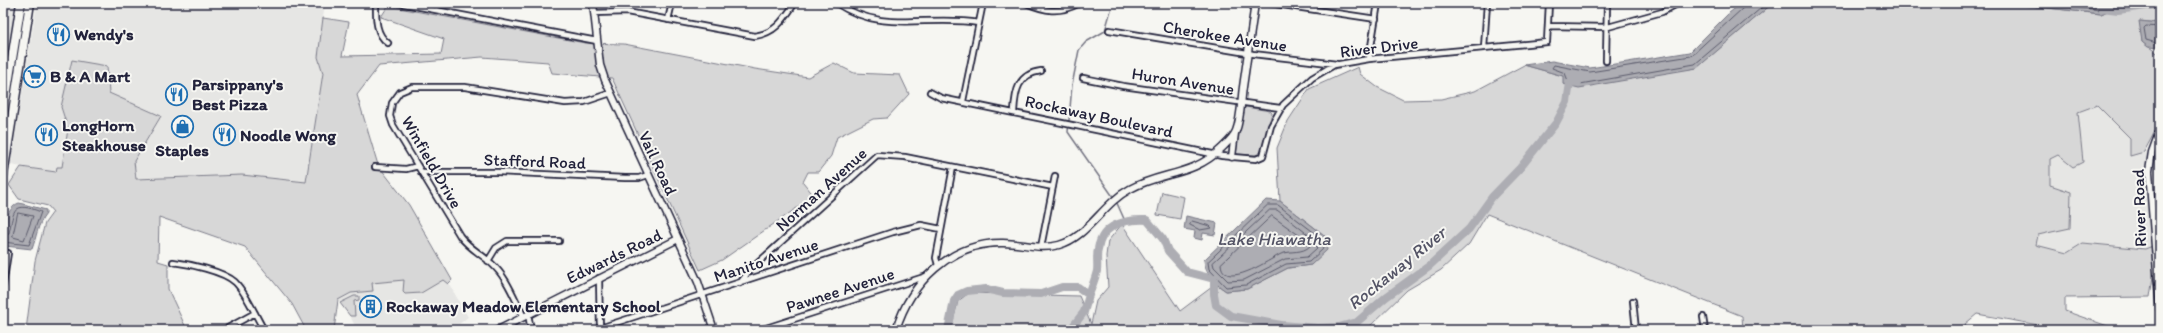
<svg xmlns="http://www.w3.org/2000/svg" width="2163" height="333" font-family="Itim,sans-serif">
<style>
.built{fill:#e6e6e4}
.green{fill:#d7d7d7;stroke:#7c7c89}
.water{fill:#adadb3;stroke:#757583}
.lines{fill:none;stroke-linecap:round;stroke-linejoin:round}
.shore{stroke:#5a5a6b;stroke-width:1}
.stream{stroke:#757583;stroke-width:1.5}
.river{stroke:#adadb3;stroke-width:8}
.street-casing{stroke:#22223b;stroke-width:8}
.secondary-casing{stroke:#22223b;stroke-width:9}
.highway-casing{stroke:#22223b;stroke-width:11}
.street{stroke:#f6f6f2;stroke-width:4.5}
.secondary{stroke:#f6f6f2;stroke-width:6}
.highway{stroke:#f6f6f2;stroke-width:8}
.labels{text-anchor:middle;stroke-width:4;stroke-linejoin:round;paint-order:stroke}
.poi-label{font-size:17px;font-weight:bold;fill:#22223b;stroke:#f6f6f2;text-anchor:start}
.street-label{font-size:17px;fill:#22223b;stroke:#f6f6f2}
.water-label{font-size:18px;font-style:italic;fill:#535365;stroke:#f6f6f2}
</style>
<rect width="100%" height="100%" fill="#f6f6f2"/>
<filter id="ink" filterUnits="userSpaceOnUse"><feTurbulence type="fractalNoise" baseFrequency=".025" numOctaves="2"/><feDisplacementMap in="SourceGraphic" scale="8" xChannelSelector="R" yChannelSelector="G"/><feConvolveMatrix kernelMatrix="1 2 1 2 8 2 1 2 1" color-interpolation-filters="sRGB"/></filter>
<g filter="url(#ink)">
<path class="built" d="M3,3h14l-10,54h-4z
M37,3h288l-7,54 5,16 -17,109 -64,-7 -107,4 -1,-18 27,-45 -52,-23 -36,-33 -12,47 7,22 -6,38h-4l-2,5 -46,-7z
M2097,105l33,33v17l14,-3 8,4 1,90 -8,3 -62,-6 -16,10 -31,-8 14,-60v-27l8,-3 15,11 5,-54z
M337,253l103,29 4,-3 5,5 19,33 -9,7 -102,6 -7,-14 -12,-16z"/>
<path class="green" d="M1773,3h230l98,11 25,-11h34v20l-20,-2 2,21 18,13v67l-16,30 -14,4v-18l-33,-33 -19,7 5,50 -10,5 -15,-12 -8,4v26l21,7 -1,36 -32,7 -2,10 31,8 16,-10 62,6 15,-6v6l-3,-1 -7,49 -85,1v13l54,19h-53l-89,-16 -12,10 2,6h-224l-1,-14 -255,-102 -18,30 -28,26 -34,20 -41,40h-415l7,-29 11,-8 110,3 12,28 5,-23 12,-14 -2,-31 2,-15 14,-17 58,87 36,-27 10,7 21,-2 41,-21 23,-3 13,-30 -44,-34 -3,-53 11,-27 21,-32 49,-22 2,7 17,13 26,13 38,-1 34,-8 49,-26 39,11 133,-8z
M388,6l197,37 39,1 131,25 53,8 26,-14 20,10 46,2 9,19 -22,24 -14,1 -36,18 -6,19 -13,16h-10l-5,10 11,14 -92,64 -22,10 -88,-192 -60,-5 -4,-11 -66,-5 -103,9 -22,29 21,70 31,40 43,75 -4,4 -5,-4 -22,13 -16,1 -2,-2 1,-12 -32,3 1,8 -22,2 -13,7 -4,30h-28l-14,-26 -47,-57 -86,-30 -1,44 10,3v25l19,41h-161l9,-69 10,-38 8,-11 -5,-6 -29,-7 -10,-14 12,-18 35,5 1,-5h5l6,-38 -7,-22 11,-47 35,6 2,27 52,23 -27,45 2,18 106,-4 64,7 17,-109 -5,-16 5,-39 26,4 -7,34 99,-2 3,-15 -63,-22z
M1246,107l24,4 2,2 -11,39 -5,3 -20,-1 7,-44z
M1162,192l22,5 -4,22 -23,-4z
M354,296h5v4l-5,1 1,15h-5l-10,-13z"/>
<path class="water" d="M1742,3h31l-76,65 -118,20 -16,-4v-8l-39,-11 28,-4 38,7 100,-16 39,-39z
M2003,3h123l-25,11z
M2139,21l21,2v25l-12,-1 -6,-5z
M1266,200l14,1 44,34 3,15 -16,15 -23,3 -41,21 -21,2c-12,-8 -21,-17 -22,-31z
M19,203l27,7v4c-9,11 -9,22 -14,35l-27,-3c-3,-13 0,-38 14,-43z
M1186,216l31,7 -2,12 -12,-2 -1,7 -8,-2 1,-7 -11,-2z"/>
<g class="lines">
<path class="shore" d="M1744,3l-1,5 -52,48 -101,16 -36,-7 -2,3 13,5 3,8 12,3 115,-20 72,-61
M2038,3l62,7 17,-7
M2160,27l-14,-1 -2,2 2,12 14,4
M1268,205h10l42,32 3,12 -14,13 -23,2 -40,21 -20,2 -17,-18 -1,-7z
M1270,210h7l38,30 2,8 -10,9 -22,2 -41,21 -16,1 -14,-14 -1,-4z
M18,213l15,3 -9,24 -11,-3z
M1272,216l38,27v3c-8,8 -18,4 -29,8 -11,5 -58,38 -60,10z
M1192,221l18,5 2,2 -12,2 -10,-5z
M3,236l6,-3c5,-23 4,-32 32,-21l-12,33 -26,-3"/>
<path class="stream" d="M1111,10l-6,21 -19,11 -7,8 -7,35 -4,47 46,66
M1116,201l9,20"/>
<path class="river" d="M2102,8l16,2 42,-6
M948,330l6,-29 4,-6 9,-4 19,-2 17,4 38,1 21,-7h16l11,8c3,-8 6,-16 8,-24 1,-8 -1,-15 1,-22 4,-25 28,-30 49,-29l16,19 5,12 19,21 27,7v15l2,11 15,11 50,9 37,3 21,-1 18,-5 29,-25 43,-31 40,-37 23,-32 28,-29 36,-45 11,-21 3,-19 8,-1
M1070,330l14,-18 5,-17"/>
<defs>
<path id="street" d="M376,3c0,14 -1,31 12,40
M399,3l198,38
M836,3c49,32 89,11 143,20
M1026,3c19,8 32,11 52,1
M1269,3l107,16
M1668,9v-6
M594,13l33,-1 128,24c21,-3 29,-17 40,-33
M668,20l4,-17
M1548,26l60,1 54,-15 17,-9
M1109,30l144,24 84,10
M1484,48l3,-45
M1369,59l9,-56
M1606,61l1,-58
M1083,78l40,8 157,22
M930,92l11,6 281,58 34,3 7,-3 8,-30 12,-21 29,-27 22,-13 35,-6 178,-17 2,-39
M963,101l20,-98
M1014,112c1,-21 4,-38 27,-41
M375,167l31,2 12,-3
M421,172h76l128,6h14l9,-3
M1041,247l14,-71
M488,261l8,-13 11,-7h52
M173,262c16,2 50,9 62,20 12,12 20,33 29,48
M938,265l-2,-7 17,-91
M599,278l1,52
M740,283l10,-13 127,-115 28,2 148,30
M3,285l5,-32
M1633,301l3,29
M528,314l3,16
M524,317c-10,-19 -17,-40 -33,-54 -11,-10 -22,-15 -31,-27l-67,-111 -3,-9 2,-13 8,-11 12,-5h53l100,16 19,-1 27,-9
M1703,317l2,13
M600,328l293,-96 28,-7 20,4
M224,330l31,-17
M760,330l167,-54"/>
<path id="secondary" d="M593,3l7,62 5,15 93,202 16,48
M2160,130l-8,22 -3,19 11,139
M1232,157l3,-24
M498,330l180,-91
M896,330c14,-47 55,-88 107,-87 19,0 37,7 56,2 29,-8 43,-41 71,-56 33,-18 62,-12 92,-41 5,-5 11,-10 14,-17 5,-13 5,-30 7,-44 4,-28 8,-56 12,-84"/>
<path id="highway" d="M3,115l18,-112
M3,175l27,-172"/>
</defs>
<use href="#street" class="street-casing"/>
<use href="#secondary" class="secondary-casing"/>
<use href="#highway" class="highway-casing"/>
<use href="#street" class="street"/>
<use href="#secondary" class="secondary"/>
<use href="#highway" class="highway"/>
</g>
</g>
<defs>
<symbol id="restaurant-ring" viewBox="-11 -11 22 22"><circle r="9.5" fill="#f6f6f2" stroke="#1f6fb2" stroke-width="1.5"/><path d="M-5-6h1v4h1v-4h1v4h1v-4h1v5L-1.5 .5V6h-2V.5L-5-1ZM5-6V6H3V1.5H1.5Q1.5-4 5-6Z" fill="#1f6fb2"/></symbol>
<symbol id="supermarket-ring" viewBox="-11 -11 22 22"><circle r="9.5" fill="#f6f6f2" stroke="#1f6fb2" stroke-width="1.5"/><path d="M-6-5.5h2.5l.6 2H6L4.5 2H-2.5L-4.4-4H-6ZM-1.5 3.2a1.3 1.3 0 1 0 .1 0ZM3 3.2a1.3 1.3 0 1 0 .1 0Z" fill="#1f6fb2"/></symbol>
<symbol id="shop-ring" viewBox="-11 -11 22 22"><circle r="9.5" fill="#f6f6f2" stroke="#1f6fb2" stroke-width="1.5"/><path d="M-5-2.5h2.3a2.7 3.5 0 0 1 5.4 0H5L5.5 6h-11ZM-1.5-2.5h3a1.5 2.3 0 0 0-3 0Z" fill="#1f6fb2"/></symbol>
<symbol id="building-ring" viewBox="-11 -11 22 22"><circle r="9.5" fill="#f6f6f2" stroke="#1f6fb2" stroke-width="1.5"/><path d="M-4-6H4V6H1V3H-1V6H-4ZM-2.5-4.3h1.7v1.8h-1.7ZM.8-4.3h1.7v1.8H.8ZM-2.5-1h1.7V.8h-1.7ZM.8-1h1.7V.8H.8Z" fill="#1f6fb2"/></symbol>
</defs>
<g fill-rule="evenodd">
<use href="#restaurant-ring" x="46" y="22" width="25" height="25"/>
<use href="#supermarket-ring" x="22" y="64" width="25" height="25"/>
<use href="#restaurant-ring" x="164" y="82" width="25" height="25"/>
<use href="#shop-ring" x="170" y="114" width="25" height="25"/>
<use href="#restaurant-ring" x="34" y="122" width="25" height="25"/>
<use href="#restaurant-ring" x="212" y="122" width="25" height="25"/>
<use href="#building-ring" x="358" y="294" width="25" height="25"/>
</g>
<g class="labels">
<g class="poi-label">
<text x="74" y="40">Wendy's</text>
<text x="50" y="82">B &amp; A Mart</text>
<text x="192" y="90">Parsippany's<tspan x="192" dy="20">Best Pizza</tspan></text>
<text x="62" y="131">LongHorn<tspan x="62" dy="20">Steakhouse</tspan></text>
<text x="240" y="141">Noodle Wong</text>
<text x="182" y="156" text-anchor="middle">Staples</text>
<text x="386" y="312">Rockaway Meadow Elementary School</text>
</g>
<g class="street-label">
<text transform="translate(1225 36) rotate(9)" y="6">Cherokee Avenue</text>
<text transform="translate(1379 47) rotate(-7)" y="6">River Drive</text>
<text transform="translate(1183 81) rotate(9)" y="6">Huron Avenue</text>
<text transform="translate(1099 116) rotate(12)" y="6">Rockaway Boulevard</text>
<text transform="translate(535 161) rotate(2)" y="6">Stafford Road</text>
<text transform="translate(432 162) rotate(60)" y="6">Winfield Drive</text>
<text transform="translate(658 163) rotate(65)" y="6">Vail Road</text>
<text transform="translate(821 189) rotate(-42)" y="6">Norman Avenue</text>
<text transform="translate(2139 208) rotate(-92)" y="6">River Road</text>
<text transform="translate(614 256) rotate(-26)" y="6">Edwards Road</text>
<text transform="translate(766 260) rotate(-18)" y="6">Manito Avenue</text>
<text transform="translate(840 290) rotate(-18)" y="6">Pawnee Avenue</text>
</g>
<g class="water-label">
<text x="1274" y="245">Lake Hiawatha</text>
<text transform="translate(1397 268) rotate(-39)" y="6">Rockaway River</text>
</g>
</g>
<rect width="2163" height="333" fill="none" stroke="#f6f6f2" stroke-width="16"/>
<rect x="8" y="8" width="2147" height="317" fill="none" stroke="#22223b" stroke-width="1.5" filter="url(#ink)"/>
</svg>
